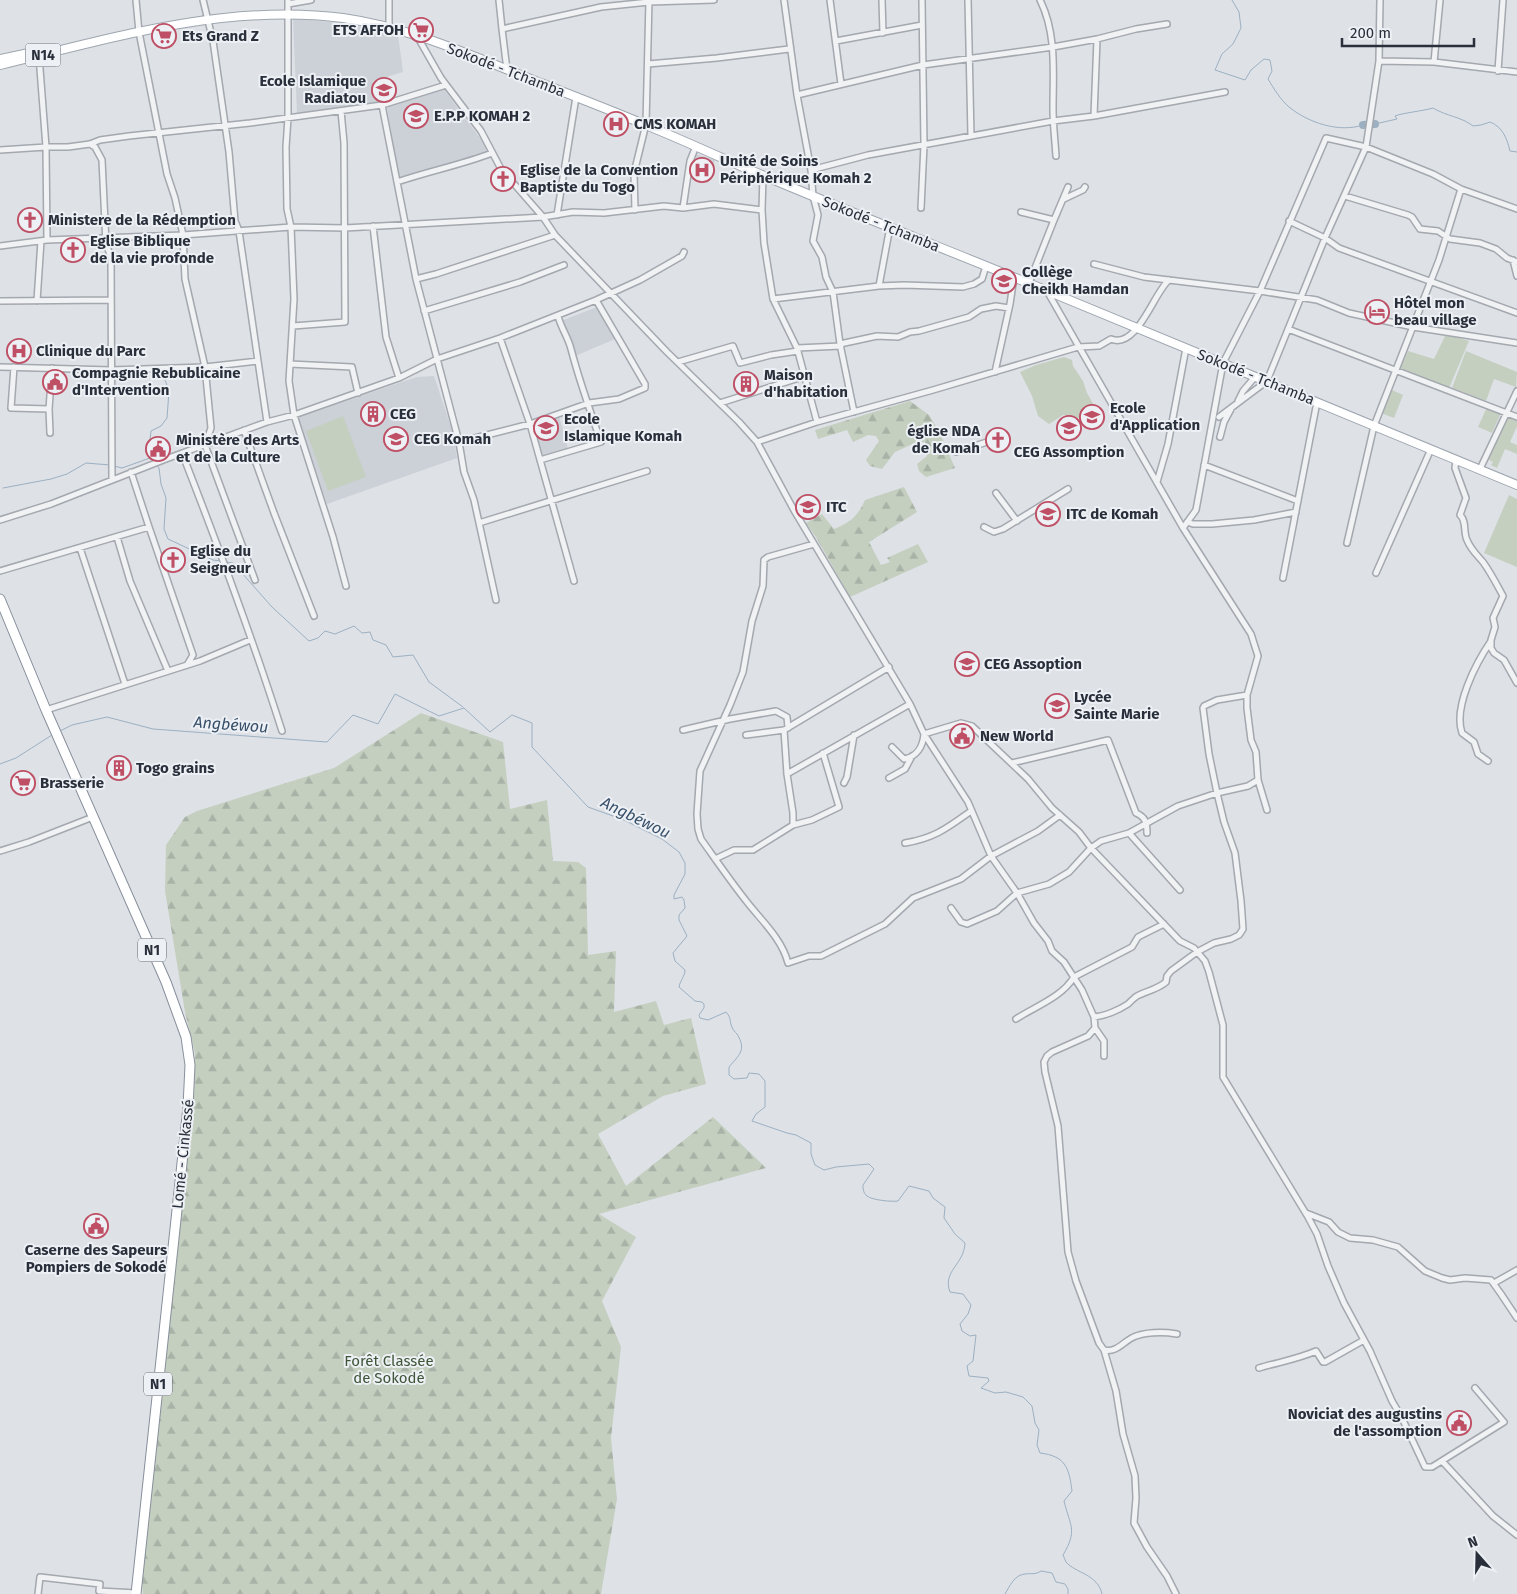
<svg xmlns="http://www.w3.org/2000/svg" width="1517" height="1594" font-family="'Fira Sans',sans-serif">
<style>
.built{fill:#ccd0d7}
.green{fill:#c4cfc0}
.forest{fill:url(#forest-firs)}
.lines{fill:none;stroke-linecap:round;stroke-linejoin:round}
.stream{stroke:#9cb0c2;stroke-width:1}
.river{stroke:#9cb0c2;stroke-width:8}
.minor-casing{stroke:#a4a8af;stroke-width:8}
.primary-casing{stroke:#9ea6b0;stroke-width:10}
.trunk-casing{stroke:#878f9b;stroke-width:11}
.minor{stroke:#f0f2f4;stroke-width:5}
.primary{stroke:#fff;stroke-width:8}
.trunk{stroke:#fff;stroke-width:9}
.labels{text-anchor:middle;stroke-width:4;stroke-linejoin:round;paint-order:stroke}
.shield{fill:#edf0f4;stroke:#646a72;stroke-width:1}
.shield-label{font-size:14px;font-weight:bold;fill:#29303b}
.poi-label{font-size:15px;font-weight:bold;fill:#29303b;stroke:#edf0f4;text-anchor:start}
.street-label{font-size:15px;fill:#29303b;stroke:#edf0f4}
.park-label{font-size:15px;fill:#3e5538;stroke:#edf0f4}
.water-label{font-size:16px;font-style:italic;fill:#38506a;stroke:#edf0f4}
</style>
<defs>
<pattern id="forest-firs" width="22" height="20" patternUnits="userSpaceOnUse" patternTransform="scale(1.25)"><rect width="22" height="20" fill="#c4cfc0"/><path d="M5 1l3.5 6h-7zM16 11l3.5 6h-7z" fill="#a8b2a6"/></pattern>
</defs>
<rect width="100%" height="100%" fill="#dee1e6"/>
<path class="built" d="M293,18l62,7 43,10 5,37 -30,9 5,22 -81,10z
M443,88l48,65 -92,25 -12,-71z
M695,154l20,6 -7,23 -18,-4z
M597,307l18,32 -40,17 -14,-35z
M434,376l18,54 5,28 -130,46 -29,-87 119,-40z
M559,416l9,33 -26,8 -9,-31z"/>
<path class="green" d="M1446,334l23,7 -20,47 -49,-19 8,-18 26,8z
M1466,351l51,21 -1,15 -22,-8 -8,22 -34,-13z
M1064,357l8,3 1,6 10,15 4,12 8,14 -3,4 -22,11 -4,-7h-3l-14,9 -11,-8 -6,-20 -12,-24 16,-7z
M1390,389l13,6 -9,23 -13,-5z
M1487,407l14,6 -9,20 -14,-6z
M343,416l23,61 -38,14 -22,-60z
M1506,417l11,4v5l-7,16 7,3v9l-12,-5 -8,19 -6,-3 2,-3 -6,-3z
M1509,495l8,4v68l-33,-14z"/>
<path class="forest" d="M910,401l19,14 11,18 15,35 -29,9 -7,-6 -2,-7 10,-8 -2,-14h-8l-22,10 -13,17 -12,-3 -4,-6 13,-19 -3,-5 -8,-1 -15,7 -6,-12 -29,9 -3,-9z
M904,487l13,25 -48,30 12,23 9,-3 -3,-4 31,-14 10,18 -78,35 -34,-60 -10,-14 16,-9 12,15c17,-7 24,-13 31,-29z
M421,713l82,29 7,67 37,-9 6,61 25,1 8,6 2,87 28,-4 -2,61 42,-11 8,24 27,-7 15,66 -43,12 -65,38 28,52 87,-69 53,51 -167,46 37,23 -34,64 19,46 -10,91 6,61 -16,95h-458l-1,-14 52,-481 1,-46 -10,-41 -20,-121 1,-46 19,-28 12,-6 137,-43z"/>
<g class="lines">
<path class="stream" d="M1232,0l7,12 2,16 -8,16 -11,10 -7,16 30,10 6,-10 13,-11 6,1 2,11 -4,8c6,10 12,20 21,28 20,16 50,26 74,18
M1375,124l22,-5 -2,-3c7,-3 28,-5 38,-8 13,8 29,9 40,18l8,-1 9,-3c13,5 17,17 20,29l7,1
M150,457l-1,-10 2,-16 10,-5 6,-8 2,-27 -4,-11 -9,-9
M156,464l3,4 2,16 5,14 -2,31 4,10 45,21 8,1
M114,466l8,2 28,-10 3,3
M3,488l48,-9 16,-5 19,-11 24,2
M225,562l8,1 39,44 37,34 9,-3 7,-7 10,3 19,-8 8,7 8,-1 3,8 13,5 7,12 20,-2 16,27 34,25
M60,731l12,-6 35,-8 46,12 174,13 26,-27 25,9 17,-30 44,22 25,-8 26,24 22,-17 20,8v24l56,60 36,13 38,19 17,13 6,11v11l-11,21v4l8,-2 2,3 1,8 -6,7v5l8,16 -14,17 2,8 10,9c0,6 -5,11 -6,17l16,14 7,1 2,2v4l-5,7 1,3 8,2 18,-8c6,7 3,9 6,15 1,3 3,5 5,7 10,16 2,21 -8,33v8l5,4 13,-1 2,-5 10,1 6,7v26l-9,7 -4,7 35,12 9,2 15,8v11l4,11 9,5 12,-3 33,-3 5,5 -11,16c0,3 0,8 4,11 5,4 24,6 31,5l11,-15 20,5 4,7 12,9 -1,11 11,16 10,9c-1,22 -23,28 -15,49l13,2 8,11 -3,9 -8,10 2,7 8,5 6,-1 -3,26 -6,5 2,10 19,2 1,3 -8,7 14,5 11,-1 17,5 9,9 3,17 4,7 -2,15 3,8c25,3 29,14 32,38l-8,10c6,25 14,29 -1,54 1,2 2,5 3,7 9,11 32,12 36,32
M0,764l16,-6 36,-23
M1005,1594c5,-8 9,-19 20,-20 7,-1 10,1 16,-3l11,2 4,9 9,2 3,5v5"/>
<path class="river" d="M1363,125l12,-1"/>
<defs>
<path id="minor" d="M136,0l3,32 28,142 8,24 8,37 2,44 20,88 6,61 -6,17 50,135
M203,0l10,41 16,111 6,69 4,10 19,130
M288,0v118l-2,29 1,62 4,18 3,72 -5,82 5,34 39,122 13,49
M499,0l3,29
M784,0l13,95 14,75 2,26 5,19 -5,26 9,16 4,20 7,15 7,52 14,68
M830,0l11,84
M882,0l1,33
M968,0l3,136
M1040,0c17,34 13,73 13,109 0,16 2,31 3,47
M288,4l23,-4
M389,28v-28
M417,36l24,42 40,53 20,38 42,48 12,18 112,117 72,70 18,20 38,70 115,192 14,30 44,68 23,54 26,37 17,30 14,18 4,10 12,11 18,28 12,27 1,11 -7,8 -36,16 -5,4 -3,6 1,10 13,54 10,126 8,29 23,62 5,7c14,3 20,-10 32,-14 13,-4 28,-4 41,-2
M836,41l86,-16
M39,56l7,91 1,93
M1379,61l55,1 83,10
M1434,62l6,-62
M648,64l69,-6 72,-9
M507,70l-5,-41 99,-22 48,-5 65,-2
M1498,71l5,-71
M797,95l126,-30 130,-18 44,-8 39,-10 31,-5
M382,105l34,174 43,163 5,30 10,28 22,100
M1094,116l3,-77
M90,144l5,3 7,13 4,84 5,13 1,223
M0,150l46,-3h22l22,-3 10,-4 29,-4 121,-13 132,-18 64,-20
M811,170l57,-15 185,-34 41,-5 131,-24
M763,175l-1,35 2,33 9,56 24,49 20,74
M397,182c32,-11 64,-17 95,-29
M1461,189l56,20
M1345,196l63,19 4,2 8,12 18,2 12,8 30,4 16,6 11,9 10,4
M1064,199l19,-9 2,-3
M683,208l7,-47 6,-15
M921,208l3,-63 -2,-145
M635,210l-1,-37 12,-49 3,-124
M1021,212l33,8 -25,63
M557,215l19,-118
M1054,220l14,-33
M1289,221l36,17 14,10 178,65
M373,226l13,111 13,41
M0,246l47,-6 136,-5 108,-8 54,1 198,-11 30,-5 31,1 60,-7 19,2 31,-4 48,6
M1513,260l4,16
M1094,264l50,13 116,14 57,9 32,13 64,14 104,16
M416,279l20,-5 119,-39
M879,286l10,-54
M1047,291l136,237 68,106 7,22 -11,39v13l4,32 5,12 2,28 9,30
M773,299l106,-13 25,-1 59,2 11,-3 8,-5 4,-13
M0,301l111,-1
M37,301l4,-60
M424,311l96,-29 44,-17
M293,326l52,-4 -1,-179 -3,-32
M1288,329l229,88
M500,338l30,86 44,157
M840,344l37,-8 21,1 12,-5 9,-1 50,-14 12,-8 15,-3 13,2
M797,348l44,-2
M678,362l55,-16 7,17 31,-8 27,-4
M290,364l62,3 6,26
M0,367l111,3 94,-3 53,-6 9,61
M14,367l-3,41 38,1
M995,372l15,-68 4,-27
M1238,401l5,-10 12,-14
M720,403l85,-27
M1219,417l48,-36 58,-143 41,-91 13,-86 1,-61
M244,430l30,83 40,103
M50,433l-1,-24 3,-41
M1220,437l4,-15 7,-13
M459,442l71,-18 59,-21 30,-4 26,-11v-4l-49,-84
M757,442l60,-20 116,-32 145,-43 21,-1 12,-7c26,11 43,-47 58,-59
M956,452l31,-10
M182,453c36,92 70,184 100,278
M540,460l61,-18c-11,-31 -22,-62 -30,-93 -3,-12 -10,-21 -13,-33
M1456,460l-1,8 11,30 -6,17c7,6 3,17 7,25 4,10 10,15 16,22 8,11 14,23 20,34l-10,22 2,9 -4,13v8l3,5 10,7 13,23
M1204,465l94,36
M1480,469l37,-78
M131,472l18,55 44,128 -6,10
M1157,482l11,-38 18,-96
M996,493l21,28
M0,520l51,-16 115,-45 101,-37 27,-7 105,-37 38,-19 63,-21 96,-38 44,-20 42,-24 2,-4
M1187,522l6,2h19l42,-4 42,-8
M479,523l168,-52
M984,527l10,5 9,-3 65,-40
M1183,528l13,-18 27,-147 37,-72 66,-153 40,9 67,27 28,15 -22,71 -65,166 -27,117
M117,537l13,44 38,90
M814,544l-46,13 -4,3 -1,26 -11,35 -9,51 -13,33 -30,66 -3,43 1,15 3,10c15,21 30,43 46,63 14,18 35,37 41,61l21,-7h12l64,-32 28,-26 48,-19 30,-23 47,-25 22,-16
M80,548l45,136
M0,571l149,-44
M1376,573l55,-124
M1283,578l34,-176
M46,710l154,-49 50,-21
M683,730l47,-11 46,-8 11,6 1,11
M746,735l38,-5
M892,747l12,12c13,-2 19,-13 20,-25l37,-11 11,3 56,53 24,29 27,24 12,16 89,93 14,7 11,13 4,11 14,53v52l85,140 9,17 11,32 16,37 26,48 22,50 10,17 23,49h7l72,-45 -29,-34
M1488,761l-10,-7 -4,-12 -12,-9c-9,-26 14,-70 29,-92
M1012,763l96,-23 28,73c9,4 11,9 11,20
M787,774l123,-70
M889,778l16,-9 7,-13
M844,783l3,-6 7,-42
M793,825v-12l-6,-39 -3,-44 105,-63
M1129,833l51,57
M905,843c30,-5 42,-15 66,-32
M0,851l29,-9 64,-25
M715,859l19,-9h19l40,-25 19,-5 27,-13 -16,-54
M951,908l10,14 6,2 30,-13 20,-18 32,-9 20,-12 22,-24 10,-7 28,-8 49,-27 39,-13 31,-7 10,-6
M1094,1017c11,-1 25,-7 34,-13 3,-3 6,-6 9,-8 10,-5 21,-7 29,-14l1,-6 4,-5 26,-19 17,-9 17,-4 8,-4 4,-6 -2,-28 -6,-48 -11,-31 -7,-29 -8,-39 -6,-46 1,-2 13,-6 30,-5
M1016,1019c20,-13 46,-22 58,-42l58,-30 6,-10 26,-13
M1095,1028l9,13v15
M1306,1213l23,9 9,10 12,6 23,2 25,7 27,24 17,7 8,2 15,-2 26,2 10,14 16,24
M1494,1283l23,-13
M1104,1350l12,41 7,43 12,42 1,22 -2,25 13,24 20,29 9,18
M1259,1368c20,-6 39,-9 57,-17l7,11h2l39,-22
M1442,1461l51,55 24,19
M38,1594l2,-17 60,7 -1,7 37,2"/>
<path id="primary" d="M0,59l29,-6
M0,65c111,-27 227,-62 343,-47 64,9 125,36 185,60 40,16 80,31 120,48 40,16 79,35 119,51 92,39 186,75 278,113 158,64 315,130 472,195"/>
<path id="trunk" d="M0,599l46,111 120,272 20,55 4,28 -2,42 -52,487"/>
</defs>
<use href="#minor" class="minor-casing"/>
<use href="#primary" class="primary-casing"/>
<use href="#trunk" class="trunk-casing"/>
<use href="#minor" class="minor"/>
<use href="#primary" class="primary"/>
<use href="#trunk" class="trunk"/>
</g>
<defs>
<symbol id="supermarket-ring" viewBox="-11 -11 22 22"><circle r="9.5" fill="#edf0f4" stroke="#be4f65" stroke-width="1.5"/><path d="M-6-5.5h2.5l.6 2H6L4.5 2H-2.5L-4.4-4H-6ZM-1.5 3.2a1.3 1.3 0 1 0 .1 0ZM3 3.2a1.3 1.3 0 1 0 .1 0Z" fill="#be4f65"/></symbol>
<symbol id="school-ring" viewBox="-11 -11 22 22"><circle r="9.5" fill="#edf0f4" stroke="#be4f65" stroke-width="1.5"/><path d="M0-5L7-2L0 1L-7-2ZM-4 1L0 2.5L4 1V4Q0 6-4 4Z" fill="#be4f65"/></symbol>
<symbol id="hospital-ring" viewBox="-11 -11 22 22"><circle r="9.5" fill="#edf0f4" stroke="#be4f65" stroke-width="1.5"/><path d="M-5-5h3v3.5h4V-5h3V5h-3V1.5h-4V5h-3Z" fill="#be4f65"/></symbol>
<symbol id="church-ring" viewBox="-11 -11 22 22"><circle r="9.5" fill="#edf0f4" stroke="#be4f65" stroke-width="1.5"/><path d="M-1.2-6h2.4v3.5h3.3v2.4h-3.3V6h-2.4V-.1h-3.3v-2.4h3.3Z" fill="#be4f65"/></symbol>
<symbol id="hotel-ring" viewBox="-11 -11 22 22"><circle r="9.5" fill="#edf0f4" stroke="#be4f65" stroke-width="1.5"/><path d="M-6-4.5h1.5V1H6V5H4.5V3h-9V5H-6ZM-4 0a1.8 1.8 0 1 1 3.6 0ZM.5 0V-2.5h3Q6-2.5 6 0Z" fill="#be4f65"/></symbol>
<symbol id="civic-ring" viewBox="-11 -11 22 22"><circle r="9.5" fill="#edf0f4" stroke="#be4f65" stroke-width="1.5"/><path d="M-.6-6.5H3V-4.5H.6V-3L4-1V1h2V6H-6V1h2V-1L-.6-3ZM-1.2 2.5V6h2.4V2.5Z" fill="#be4f65"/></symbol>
<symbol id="building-ring" viewBox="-11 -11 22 22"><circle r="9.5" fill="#edf0f4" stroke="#be4f65" stroke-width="1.5"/><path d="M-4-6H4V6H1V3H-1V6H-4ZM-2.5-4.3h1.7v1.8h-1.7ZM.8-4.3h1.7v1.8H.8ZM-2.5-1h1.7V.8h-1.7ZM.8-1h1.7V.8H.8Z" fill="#be4f65"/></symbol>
<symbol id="university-ring" viewBox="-11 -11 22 22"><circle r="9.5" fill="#edf0f4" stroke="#be4f65" stroke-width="1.5"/><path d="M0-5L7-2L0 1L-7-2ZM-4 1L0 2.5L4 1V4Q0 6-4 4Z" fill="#be4f65"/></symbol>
</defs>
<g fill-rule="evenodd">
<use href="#supermarket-ring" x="407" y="16" width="28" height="28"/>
<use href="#supermarket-ring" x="150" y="22" width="28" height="28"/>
<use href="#school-ring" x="370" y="76" width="28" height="28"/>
<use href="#school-ring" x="402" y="102" width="28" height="28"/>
<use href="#hospital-ring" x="602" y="110" width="28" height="28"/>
<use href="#hospital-ring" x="688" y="156" width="28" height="28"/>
<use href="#church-ring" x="489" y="165" width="28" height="28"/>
<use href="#church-ring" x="16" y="206" width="28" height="28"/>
<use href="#church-ring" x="59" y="236" width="28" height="28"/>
<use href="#school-ring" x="990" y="267" width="28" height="28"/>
<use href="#hotel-ring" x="1363" y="298" width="28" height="28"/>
<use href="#hospital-ring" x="5" y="337" width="28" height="28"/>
<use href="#civic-ring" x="41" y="368" width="28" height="28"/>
<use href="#building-ring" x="732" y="370" width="28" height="28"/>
<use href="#building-ring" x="359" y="400" width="28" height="28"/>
<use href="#university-ring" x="1078" y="403" width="28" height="28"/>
<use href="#school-ring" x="532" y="414" width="28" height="28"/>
<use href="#school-ring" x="1055" y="414" width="28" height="28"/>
<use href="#school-ring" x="382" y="425" width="28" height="28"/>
<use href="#church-ring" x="984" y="426" width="28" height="28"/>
<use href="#civic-ring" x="144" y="435" width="28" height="28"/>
<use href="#school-ring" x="794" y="493" width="28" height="28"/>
<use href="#school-ring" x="1034" y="500" width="28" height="28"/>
<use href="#church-ring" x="159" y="546" width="28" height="28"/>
<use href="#school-ring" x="953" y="650" width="28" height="28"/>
<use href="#school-ring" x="1043" y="692" width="28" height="28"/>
<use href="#civic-ring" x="948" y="722" width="28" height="28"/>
<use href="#building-ring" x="105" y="754" width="28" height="28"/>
<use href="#supermarket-ring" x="9" y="769" width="28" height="28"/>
<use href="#civic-ring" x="82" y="1212" width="28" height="28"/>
<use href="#civic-ring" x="1445" y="1409" width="28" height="28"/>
</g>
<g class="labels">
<g class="shield">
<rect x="25.5" y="43.5" width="35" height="23" rx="4"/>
<rect x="138" y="938.5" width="28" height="23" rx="4"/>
<rect x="144" y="1372.5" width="28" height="23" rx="4"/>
</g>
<g class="shield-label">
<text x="43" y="60">N14</text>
<text x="152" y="955">N1</text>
<text x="158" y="1389">N1</text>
</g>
<g class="poi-label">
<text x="404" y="35" text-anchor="end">ETS AFFOH</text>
<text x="182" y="41">Ets Grand Z</text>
<text x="366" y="86" text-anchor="end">Ecole Islamique<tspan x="366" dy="17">Radiatou</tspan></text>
<text x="434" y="121">E.P.P KOMAH 2</text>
<text x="634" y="129">CMS KOMAH</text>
<text x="720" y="166">Unité de Soins<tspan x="720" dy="17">Périphérique Komah 2</tspan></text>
<text x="520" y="175">Eglise de la Convention<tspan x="520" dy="17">Baptiste du Togo</tspan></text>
<text x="48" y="225">Ministere de la Rédemption</text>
<text x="90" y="246">Eglise Biblique<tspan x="90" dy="17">de la vie profonde</tspan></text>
<text x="1022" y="277">Collège<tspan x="1022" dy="17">Cheikh Hamdan</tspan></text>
<text x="1394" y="308">Hôtel mon<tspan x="1394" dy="17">beau village</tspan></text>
<text x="36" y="356">Clinique du Parc</text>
<text x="72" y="378">Compagnie Rebublicaine<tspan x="72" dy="17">d'Intervention</tspan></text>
<text x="764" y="380">Maison<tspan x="764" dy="17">d'habitation</tspan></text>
<text x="1110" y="413">Ecole<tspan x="1110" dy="17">d'Application</tspan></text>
<text x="390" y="419">CEG</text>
<text x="564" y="424">Ecole<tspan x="564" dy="17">Islamique Komah</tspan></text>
<text x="980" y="436" text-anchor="end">église NDA<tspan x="980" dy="17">de Komah</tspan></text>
<text x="414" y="444">CEG Komah</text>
<text x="176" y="445">Ministère des Arts<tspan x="176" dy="17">et de la Culture</tspan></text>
<text x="1069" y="457" text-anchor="middle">CEG Assomption</text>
<text x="826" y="512">ITC</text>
<text x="1066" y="519">ITC de Komah</text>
<text x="190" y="556">Eglise du<tspan x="190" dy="17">Seigneur</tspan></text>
<text x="984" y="669">CEG Assoption</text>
<text x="1074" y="702">Lycée<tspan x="1074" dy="17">Sainte Marie</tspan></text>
<text x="980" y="741">New World</text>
<text x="136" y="773">Togo grains</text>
<text x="40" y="788">Brasserie</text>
<text x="96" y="1255" text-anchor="middle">Caserne des Sapeurs<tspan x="96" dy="17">Pompiers de Sokodé</tspan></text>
<text x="1442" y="1419" text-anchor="end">Noviciat des augustins<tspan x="1442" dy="17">de l'assomption</tspan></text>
</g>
<g class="street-label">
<text transform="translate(506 70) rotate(21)" y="5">Sokodé - Tchamba</text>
<text transform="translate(881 224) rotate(22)" y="5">Sokodé - Tchamba</text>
<text transform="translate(1256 377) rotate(22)" y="5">Sokodé - Tchamba</text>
<text transform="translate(183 1154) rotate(-84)" y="5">Lomé - Cinkassé</text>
</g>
<g class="park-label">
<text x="389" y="1366">Forêt Classée<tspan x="389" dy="17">de Sokodé</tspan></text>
</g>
<g class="water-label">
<text transform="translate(231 724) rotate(4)" y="6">Angbéwou</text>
<text transform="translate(636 817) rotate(26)" y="6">Angbéwou</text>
</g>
</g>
<g transform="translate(1477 1554) rotate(340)" stroke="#edf0f4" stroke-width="4" paint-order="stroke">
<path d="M0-4L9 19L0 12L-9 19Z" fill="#29303b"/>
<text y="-8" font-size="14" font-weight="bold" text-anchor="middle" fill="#29303b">N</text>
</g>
<path d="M1342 38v8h132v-8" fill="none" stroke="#29303b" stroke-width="2.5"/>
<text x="1350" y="38" font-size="15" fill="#29303b" stroke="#edf0f4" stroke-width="4" paint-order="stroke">200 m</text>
</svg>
